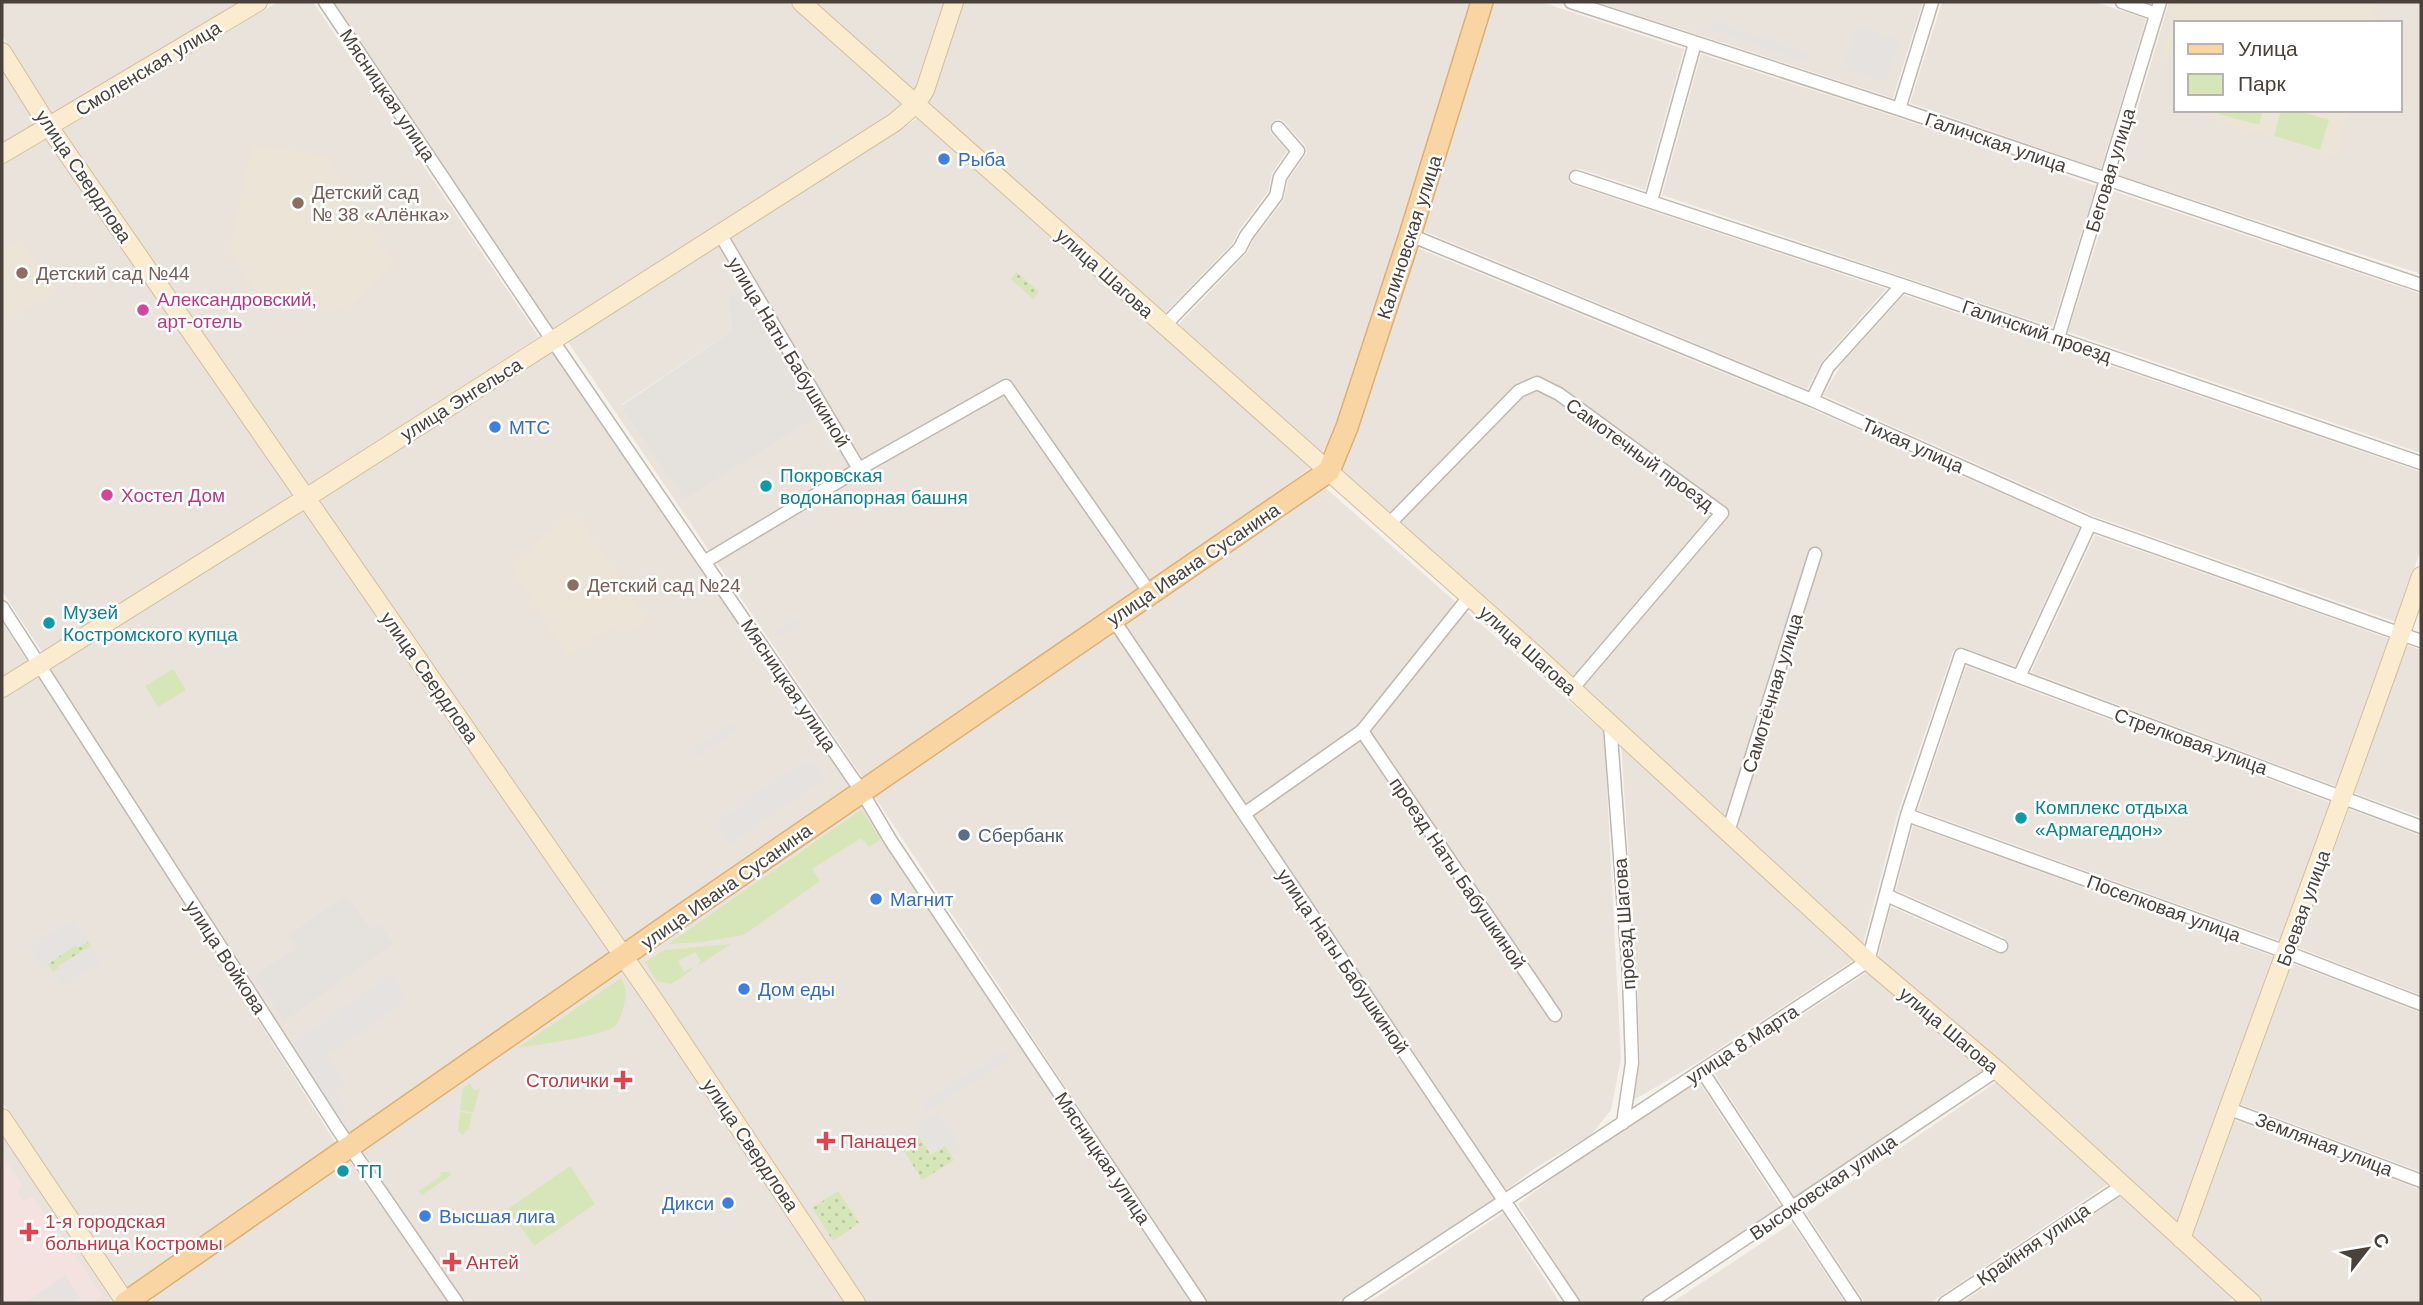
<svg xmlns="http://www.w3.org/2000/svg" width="2423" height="1305" font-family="Arial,sans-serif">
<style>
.residential{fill:#e9e3db;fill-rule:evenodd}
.industrial{fill:#e5e1dd}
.education{fill:#ede4d8}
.medical{fill:#f4e2e1}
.green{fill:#d7e6b8}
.park{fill:url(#park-dots)}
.parking{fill:#e5e2e0}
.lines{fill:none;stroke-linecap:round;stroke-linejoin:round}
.street-casing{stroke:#c0b8af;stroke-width:15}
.secondary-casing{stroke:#d2be9f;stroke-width:20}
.primary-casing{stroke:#ddb072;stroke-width:24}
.street{stroke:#fff;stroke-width:12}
.secondary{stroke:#fbecd0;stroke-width:18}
.primary{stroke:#f8d5a3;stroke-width:21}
.shop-dot{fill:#3f7fe0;stroke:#fff;stroke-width:2.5}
.education-dot{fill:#8d6e63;stroke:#fff;stroke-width:2.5}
.hotel-dot{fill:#d1479c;stroke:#fff;stroke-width:2.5}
.culture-dot{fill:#0f9aa8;stroke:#fff;stroke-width:2.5}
.service-dot{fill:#5c6f8a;stroke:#fff;stroke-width:2.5}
.health-dot{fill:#e0444e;stroke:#fff;stroke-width:2.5}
.labels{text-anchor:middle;stroke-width:5;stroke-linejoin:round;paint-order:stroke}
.street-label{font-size:19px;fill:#4a423a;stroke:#fff}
.shop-label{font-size:19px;fill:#366cbe;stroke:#fff;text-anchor:start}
.education-label{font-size:19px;fill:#785e54;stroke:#fff;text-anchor:start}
.hotel-label{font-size:19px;fill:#b23c85;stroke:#fff;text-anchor:start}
.culture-label{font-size:19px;fill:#0d838f;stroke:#fff;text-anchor:start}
.service-label{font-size:19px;fill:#4e5e75;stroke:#fff;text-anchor:start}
.health-label{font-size:19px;fill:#be3a42;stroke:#fff;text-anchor:start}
</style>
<defs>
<pattern id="park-dots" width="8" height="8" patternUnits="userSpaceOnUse" patternTransform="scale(1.75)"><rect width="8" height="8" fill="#d7e6b8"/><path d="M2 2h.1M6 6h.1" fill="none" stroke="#bac69f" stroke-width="1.8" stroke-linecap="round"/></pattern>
</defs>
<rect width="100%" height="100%" fill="#f5f2ec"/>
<path class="residential" d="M2,2h242l-192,113 -50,-80z
M278,2h35l226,335 -231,149 -246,-356z
M333,2h455l116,102 -350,225z
M814,2h130l-30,88z
M962,2h511l-134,421 -18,32 -144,-129 70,-73 6,-13 31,-40 4,-20 19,-27 -2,-8 -22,-24 -5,-2 -7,4 -1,9 17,19 -15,22 -4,19 -29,38 -6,13 -69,71 -236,-212z
M1491,2h50l143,47 -39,141 -68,-22 -8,5 -1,5 3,6 315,105 -64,72 -15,28 -386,-159z
M1597,2h326l-30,96z
M1942,2h153l51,17 -45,150 -191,-66z
M2169,2h252v272l-303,-99zM2176,23h224v87h-224z
M1701,54l195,63 200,69 -44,141 -390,-132z
M2,67l35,57 -35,20z
M918,118l392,350 -52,39 -396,270 -294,-435zM728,299l89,116 -196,-10 111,-74z
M50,137l244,358 -252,157 -40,-61v-426z
M2113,191l308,103v159l-353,-121z
M1415,247l394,161 270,120 -64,138 -53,-19 -9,4 -55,161 -35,132 -321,-295 -208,-182z
M1904,295l517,177v77l-25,73 -302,-106 -271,-121 20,-33z
M550,349l302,437 -229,156 -305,-442z
M1321,484l283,248 17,327 -10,51 -20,25 -54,32 -43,32 -158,104h-129l-332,-506 233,-161z
M305,507l306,444 -262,181 -3,-1 -298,-459 4,-8z
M2095,535l295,104 -52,148 -307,-115z
M2,622l26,40 -26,18z
M2406,645l15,5v167l-67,-24z
M1966,666l366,137 -51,138 -363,-131z
M35,674l5,1 295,467 -209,146 -124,-186v-407z
M1621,745l233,215 -157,103 -65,38 8,-38 -3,-88z
M861,805l331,498h-326l-230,-343z
M2349,809l72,27v159l-124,-48z
M1913,826l362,131 -98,267 -174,-160 -125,-107 13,-50 103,45h7l5,-6 -3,-9 -107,-47z
M2291,963l130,50v159l-183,-69z
M625,970l227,333h-389l-101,-152 75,-54z
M1869,971l114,99 -187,129 -82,-126z
M1699,1082l83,127 -143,94h-58l-63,-99 107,-79z
M1996,1082l112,102 -178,119h-65l-59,-90z
M2232,1119l189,71v113h-156l-74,-67z
M2,1133l109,166 -2,4h-107z
M349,1160l100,143h-298l4,-8z
M2121,1196l112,102 -7,5h-265z
M1503,1213l57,90h-192z
M1792,1223l53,80h-174z"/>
<path class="industrial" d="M744,288l73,128 -132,83 -64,-93 111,-75 -4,-32z
M346,895l25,35 9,-5 13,19 -109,77 -30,-44 42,-29 -8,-12z"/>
<path class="education" d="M2178,2h198l-5,21h-195v37l-14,-4z
M2201,110h147l-12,47 -136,-42z
M252,145l73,11 69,108 -40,38 -19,10 -29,-18 -47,7 -47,34 -6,-9 48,-36 -24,-40z
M20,239l35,50 -53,37v-74z
M575,512l72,109 -23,13 -14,-7 -42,29 -57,-90 33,-30z"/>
<path class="medical" d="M2,1155l21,31 -7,5 7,10 9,-5 71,100 -9,7h-92z"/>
<path class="green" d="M2220,110h43l-4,15 -40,-11z
M2281,110h14l34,10 -9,30 -46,-14z
M173,669l13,21 -28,17 -13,-21z
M861,810l20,29 -12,8 -8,-9 -49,31 8,12 -76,54 -42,7 -34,2z
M731,944l-35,23 5,-6 -6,-9 -17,9 6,11 7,-4 2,1 -22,15 -14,-3 -12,-19 19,-12z
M621,978c5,9 6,16 3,26 -1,7 -4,16 -8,21 -12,12 -78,19 -98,23z
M470,1083l5,8 5,-3 -7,25 -13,-3 3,-22z
M460,1112l12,2 -3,14 -7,7 -4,-5z
M570,1166l25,38 -61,42 -26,-37z
M442,1172h7l2,3 -29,20 -3,-4 22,-15 -1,-3z"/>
<path class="park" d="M1017,272l22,20 -6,7 -22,-20z
M88,942l3,4 -33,20 1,2 -6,4 -5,-8 28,-19 2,2z
M918,1135l13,20 14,-9 9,14 -32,20 -21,-34z
M838,1191l21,32 -26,18 -21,-33z"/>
<path class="parking" d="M1712,21l95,32 -2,8 -95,-32z
M1857,25l43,15 -14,41 -42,-14z
M797,617l4,6 -24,15 -3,-6z
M734,722l4,7 -40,27 -4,-8z
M813,761l12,17 -95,66 -15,-21 76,-53z
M74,919l13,22 -9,6 -2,-2 -34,23 -13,-21z
M91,946l10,16 -39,24 -9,-14 6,-4 -1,-2z
M390,975l17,25 -80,56 18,26 -11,8 13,19 -8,5 -48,-69z
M1005,1051l5,8 -84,53 -5,-8z
M939,1113l23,37 -8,5 -8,-13 -14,9 -15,-24z
M65,1275l15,22 -9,6h-46z"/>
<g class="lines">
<defs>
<path id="street" d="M325,2l219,326 318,464 29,49 309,462
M1571,2l328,107 522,176
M2122,2l34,12
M1899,109l33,-107
M1576,177l326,108 519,178
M1651,201l44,-158
M720,234l139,235
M1410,235l402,165 278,124 331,117
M1164,326l76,-78 6,-12 30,-40 4,-19 18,-26 -20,-23
M2058,338l102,-336
M1812,400l16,-33 74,-82
M1388,525l131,-134 18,-8 22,11 163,119 -150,176
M704,562l155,-93 147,-83 144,207
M2,607l337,524 118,172
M1113,619l460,684
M2019,677l71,-153
M1610,724l19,251 3,88 -9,60
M1362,731l193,284
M1244,814l118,-83 107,-134
M1907,815l379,137 135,52
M1728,832l87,-278
M1886,895l115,51
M1702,1071l153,232
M2227,1108l194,73
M1349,1303l519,-342 39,-146 54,-160 460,172
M1649,1303l348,-233
M1945,1303l177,-117"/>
<path id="secondary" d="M801,2l731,650 336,309 129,109 255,233
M2,52l47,75 609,879 198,297
M2,154l256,-152
M2,688l304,-190 589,-376 21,-18 9,-14 29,-88
M2,1118l124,185
M2181,1239c79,-221 163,-441 240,-663"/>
<path id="primary" d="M125,1303l553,-385 651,-447 18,-44 63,-192 72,-233"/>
</defs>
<use href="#street" class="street-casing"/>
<use href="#secondary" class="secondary-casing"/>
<use href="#primary" class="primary-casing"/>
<use href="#street" class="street"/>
<use href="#secondary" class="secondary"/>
<use href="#primary" class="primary"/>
</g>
<g class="shop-dot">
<circle cx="944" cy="159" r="7"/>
<circle cx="495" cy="427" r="7"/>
<circle cx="876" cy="899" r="7"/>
<circle cx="744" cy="989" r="7"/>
<circle cx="728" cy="1203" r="7"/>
<circle cx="425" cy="1216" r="7"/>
</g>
<g class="education-dot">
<circle cx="298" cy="203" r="7"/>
<circle cx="22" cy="273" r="7"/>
<circle cx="573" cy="585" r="7"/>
</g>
<g class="hotel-dot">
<circle cx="143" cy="310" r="7"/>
<circle cx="107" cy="495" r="7"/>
</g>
<g class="culture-dot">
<circle cx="766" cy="486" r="7"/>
<circle cx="49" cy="623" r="7"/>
<circle cx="2021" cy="818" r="7"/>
<circle cx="343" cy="1171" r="7"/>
</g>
<circle class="service-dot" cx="964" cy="835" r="7"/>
<g class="health-dot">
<path d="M619.5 1069.5h7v7h7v7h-7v7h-7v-7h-7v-7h7z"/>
<path d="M822.5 1130.5h7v7h7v7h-7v7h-7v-7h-7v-7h7z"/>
<path d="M25.5 1221.5h7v7h7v7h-7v7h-7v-7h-7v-7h7z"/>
<path d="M448.5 1251.5h7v7h7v7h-7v7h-7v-7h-7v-7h7z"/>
</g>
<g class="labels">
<g class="street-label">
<text transform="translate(148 68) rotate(-31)" y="7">Смоленская улица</text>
<text transform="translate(388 95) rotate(56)" y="7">Мясницкая улица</text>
<text transform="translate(1996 142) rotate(19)" y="7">Галичская улица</text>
<text transform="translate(2110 170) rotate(-73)" y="7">Беговая улица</text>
<text transform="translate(84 176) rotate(56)" y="7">улица Свердлова</text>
<text transform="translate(1409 237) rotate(-72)" y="7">Калиновская улица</text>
<text transform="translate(1105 273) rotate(42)" y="7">улица Шагова</text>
<text transform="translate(2037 331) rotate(19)" y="7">Галичский проезд</text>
<text transform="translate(789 352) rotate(59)" y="7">улица Наты Бабушкиной</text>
<text transform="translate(461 399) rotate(-32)" y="7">улица Энгельса</text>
<text transform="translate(1913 445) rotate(24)" y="7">Тихая улица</text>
<text transform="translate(1640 454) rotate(36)" y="7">Самотечный проезд</text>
<text transform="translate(1193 564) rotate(-34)" y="7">улица Ивана Сусанина</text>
<text transform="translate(1528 650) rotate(42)" y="7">улица Шагова</text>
<text transform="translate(430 677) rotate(55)" y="7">улица Свердлова</text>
<text transform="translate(789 685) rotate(56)" y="7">Мясницкая улица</text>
<text transform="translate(1772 693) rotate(-73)" y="7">Самотёчная улица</text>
<text transform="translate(2191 741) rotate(20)" y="7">Стрелковая улица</text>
<text transform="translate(1458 873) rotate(56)" y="7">проезд Наты Бабушкиной</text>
<text transform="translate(726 886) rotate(-35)" y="7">улица Ивана Сусанина</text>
<text transform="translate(2164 908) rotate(20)" y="7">Поселковая улица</text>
<text transform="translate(2303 908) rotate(-70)" y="7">Боевая улица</text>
<text transform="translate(1624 924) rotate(-94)" y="7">проезд Шагова</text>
<text transform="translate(226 957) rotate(57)" y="7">улица Войкова</text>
<text transform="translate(1343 961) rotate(56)" y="7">улица Наты Бабушкиной</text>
<text transform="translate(1949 1030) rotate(40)" y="7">улица Шагова</text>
<text transform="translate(1742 1044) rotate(-33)" y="7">улица 8 Марта</text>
<text transform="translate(2324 1144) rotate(21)" y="7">Земляная улица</text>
<text transform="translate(751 1145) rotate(56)" y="7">улица Свердлова</text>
<text transform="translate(1103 1158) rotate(56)" y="7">Мясницкая улица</text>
<text transform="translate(1823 1187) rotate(-34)" y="7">Высоковская улица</text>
<text transform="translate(2033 1244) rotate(-34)" y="7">Крайняя улица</text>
</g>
<g class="shop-label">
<text x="958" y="166">Рыба</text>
<text x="509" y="434">МТС</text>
<text x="890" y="906">Магнит</text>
<text x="758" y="996">Дом еды</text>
<text x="714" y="1210" text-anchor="end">Дикси</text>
<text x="439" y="1223">Высшая лига</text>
</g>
<g class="education-label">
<text x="312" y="199">Детский сад<tspan x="312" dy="22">№ 38 «Алёнка»</tspan></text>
<text x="36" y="280">Детский сад №44</text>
<text x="587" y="592">Детский сад №24</text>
</g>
<g class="hotel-label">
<text x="157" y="306">Александровский,<tspan x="157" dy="22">арт-отель</tspan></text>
<text x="121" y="502">Хостел Дом</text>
</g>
<g class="culture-label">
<text x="780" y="482">Покровская<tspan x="780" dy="22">водонапорная башня</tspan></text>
<text x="63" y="619">Музей<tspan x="63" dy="22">Костромского купца</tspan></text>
<text x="2035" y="814">Комплекс отдыха<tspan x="2035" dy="22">«Армагеддон»</tspan></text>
<text x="357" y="1178">ТП</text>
</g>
<g class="service-label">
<text x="978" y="842">Сбербанк</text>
</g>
<g class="health-label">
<text x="609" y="1087" text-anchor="end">Столички</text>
<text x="840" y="1148">Панацея</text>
<text x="45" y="1228">1-я городская<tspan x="45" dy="22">больница Костромы</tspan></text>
<text x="466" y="1269">Антей</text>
</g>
</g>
<rect width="2423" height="1305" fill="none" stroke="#4a423a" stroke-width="7"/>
<rect x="2174" y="21" width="228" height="91" fill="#ffffff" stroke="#b7b3b0" stroke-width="2"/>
<rect x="2188" y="44" width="35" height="10" fill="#f8d5a3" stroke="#b7b3b0" stroke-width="2"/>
<text x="2238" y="56" font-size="21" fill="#4a423a">Улица</text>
<rect x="2188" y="74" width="35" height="21" fill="#d7e6b8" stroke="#b7b3b0" stroke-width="2"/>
<text x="2238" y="91" font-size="21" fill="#4a423a">Парк</text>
<g transform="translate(2367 1249) rotate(59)" stroke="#ffffff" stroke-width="5" paint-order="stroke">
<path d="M0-5L12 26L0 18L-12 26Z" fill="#4a423a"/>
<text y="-10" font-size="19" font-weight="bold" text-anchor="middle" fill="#4a423a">С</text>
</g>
</svg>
